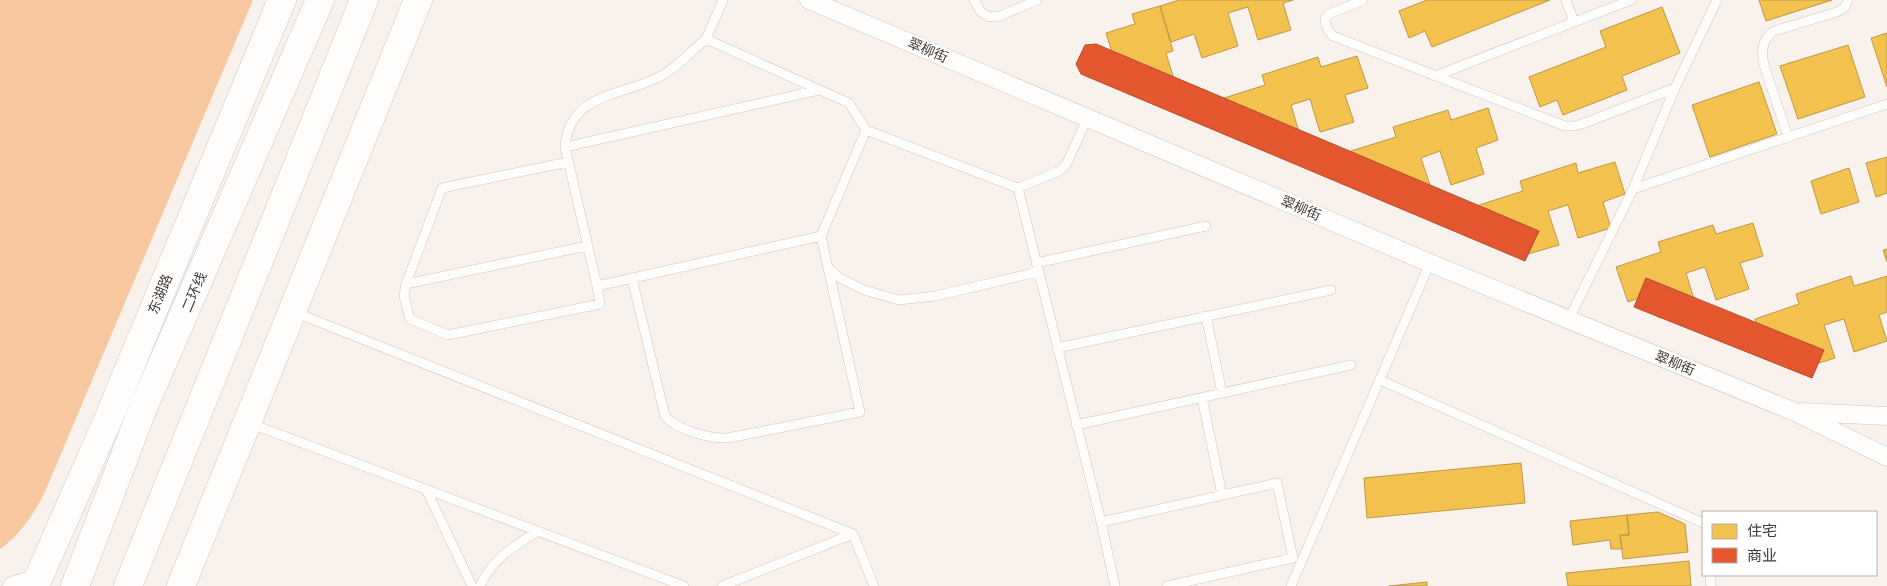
<svg xmlns="http://www.w3.org/2000/svg" width="1887" height="586" font-family="'Playfair Display','Noto Sans SC',serif">
<style>
.forest{fill:#f7c8a0}
.homes{fill:#f2c14e;stroke:#be9846}
.shops{fill:#e4572e;stroke:#b44e30}
.lines{fill:none;stroke-linecap:round;stroke-linejoin:round}
.service-casing{stroke:#cdc6c1;stroke-width:10}
.minor-casing{stroke:#cdc6c1;stroke-width:19}
.primary-casing{stroke:#cdc6c1;stroke-width:29}
.trunk-casing{stroke:#cdc6c1;stroke-width:29}
.service{stroke:#fefdfc;stroke-width:9}
.minor{stroke:#fefdfc;stroke-width:18}
.primary{stroke:#fefdfc;stroke-width:28}
.trunk{stroke:#fefdfc;stroke-width:28}
.labels{text-anchor:middle;stroke-width:5;stroke-linejoin:round;paint-order:stroke}
.street-label{font-size:14px;fill:#433a34;stroke:#fff}
</style>
<rect width="100%" height="100%" fill="#f8f1ec"/>
<path class="forest" d="M0,0h253l-209,494c-11,21 -24,41 -44,55z"/>
<path class="homes" d="M1179,0h114l-10,3 8,27 -33,10 -10,-33 -20,6 10,33 -36,12 -8,-24 -23,8 -11,-36z
M1427,0h123l-118,47 -7,-16 -16,7 -10,-27z
M1759,0h73l-66,21z
M1160,6l13,45 -7,2 10,33 -37,11 -10,-35 -13,3 -10,-32 29,-9 -3,-10z
M1662,7l18,46 -58,23 5,14 -64,25 -6,-15 -17,7 -11,-30 77,-30 -6,-16z
M1887,33v54l-16,-49z
M1848,45l17,52 -67,22 -18,-53z
M1357,56l11,32 -23,7 9,27 -34,10 -10,-33 -19,6 10,34 -37,12 -8,-24 -24,8 -11,-36 44,-14 -3,-10 56,-18 3,10z
M1759,82l18,52 -67,23 -18,-52z
M1488,108l10,32 -22,8 8,26 -33,11 -11,-34 -19,7 11,33 -38,12 -8,-24 -23,8 -12,-36 45,-14 -3,-10 55,-17 3,10z
M1887,157v36l-11,4 -10,-34z
M1615,162l10,32 -22,8 8,26 -33,10 -10,-33 -20,6 11,34 -38,11 -7,-23 -24,8 -11,-36 44,-14 -3,-10 56,-18 2,10z
M1849,168l10,34 -38,12 -10,-33z
M1753,223l10,33 -23,7 9,26 -33,11 -11,-33 -19,6 10,33 -37,12 -8,-24 -23,8 -12,-35 45,-15 -3,-10 55,-17 3,9z
M1887,249v13l-4,-12z
M1851,276l3,10 33,-10v36l-8,3 8,26 -33,11 -10,-33 -20,6 11,33 -38,12 -7,-23 -24,7 -11,-35 44,-15 -3,-10z
M1521,463l4,40 -158,15 -3,-40z
M1658,512l27,12 3,28 -65,7 -3,-24h9l-2,-20z
M1627,515l2,20h-9l2,14h-11l-1,-9 -37,5 -3,-24z
M1689,561l2,25h-123l-2,-13z
M1427,582v4h-38z"/>
<path class="shops" d="M1096,44l443,187 -14,30 -444,-187 -5,-10 9,-19z
M1646,278l178,72 -12,28 -178,-71z"/>
<g class="lines">
<defs>
<path id="service" d="M723,0l-17,39 143,64 17,27 152,58 41,-17 7,-6 22,-48
M974,0l7,12 8,5 11,-1 37,-16
M1363,0l-34,14 -4,5c0,7 3,12 8,17l232,90h9l8,-2 93,-36
M1566,0l8,22
M706,39c-16,13 -30,30 -49,39 -37,18 -88,16 -92,69l32,139 224,-50 45,-106
M1435,76l196,-76
M1788,137l-24,-72c-3,-13 -2,-26 10,-34l63,-19 8,-5 3,-7
M565,147l254,-57
M568,162l-126,26 -36,96 -2,12 6,23 38,16 152,-31 -3,-18
M1018,188l83,334 14,64
M1633,189l254,-85
M1036,263l170,-37
M828,268l12,10 24,12 35,10 36,-4 103,-24
M632,278l33,138c11,14 46,23 63,22l132,-26 -39,-176
M406,284l181,-38
M294,312l559,222 21,52
M1206,316l16,77
M1569,319l64,-130 42,-101 42,-88
M1057,348l274,-58
M1380,380l323,143
M1202,398l20,97
M249,423l435,163
M1076,425l275,-60
M426,489l46,97
M1101,522l176,-39 16,75 -126,28
M1710,575l1,11
M480,586c12,-27 34,-40 58,-55
M722,586l131,-52
M1291,586l139,-323"/>
<path id="minor" d="M809,0l621,263 365,149 92,45
M1803,412l84,4
M12,586l28,-9"/>
<path id="primary" d="M35,586l72,-164 175,-422
M181,586l237,-586"/>
<path id="trunk" d="M75,586l68,-178 177,-408
M128,586l236,-586"/>
</defs>
<use href="#service" class="service-casing"/>
<use href="#minor" class="minor-casing"/>
<use href="#primary" class="primary-casing"/>
<use href="#trunk" class="trunk-casing"/>
<use href="#service" class="service"/>
<use href="#minor" class="minor"/>
<use href="#primary" class="primary"/>
<use href="#trunk" class="trunk"/>
</g>
<g class="labels">
<g class="street-label">
<text transform="translate(928 50) rotate(23)" y="5">翠柳街</text>
<text transform="translate(1301 208) rotate(23)" y="5">翠柳街</text>
<text transform="translate(194 292) rotate(-67)" y="5">二环线</text>
<text transform="translate(160 294) rotate(-68)" y="5">东湖路</text>
<text transform="translate(1675 363) rotate(22)" y="5">翠柳街</text>
</g>
</g>
<rect x="1702" y="511" width="175" height="65" fill="#ffffff" stroke="#b4b0ae"/>
<rect x="1712" y="524" width="25" height="15" fill="#f2c14e" stroke="#b4b0ae"/>
<text x="1747" y="536" font-size="15" fill="#433a34">住宅</text>
<rect x="1712" y="548" width="25" height="15" fill="#e4572e" stroke="#b4b0ae"/>
<text x="1747" y="561" font-size="15" fill="#433a34">商业</text>
</svg>
